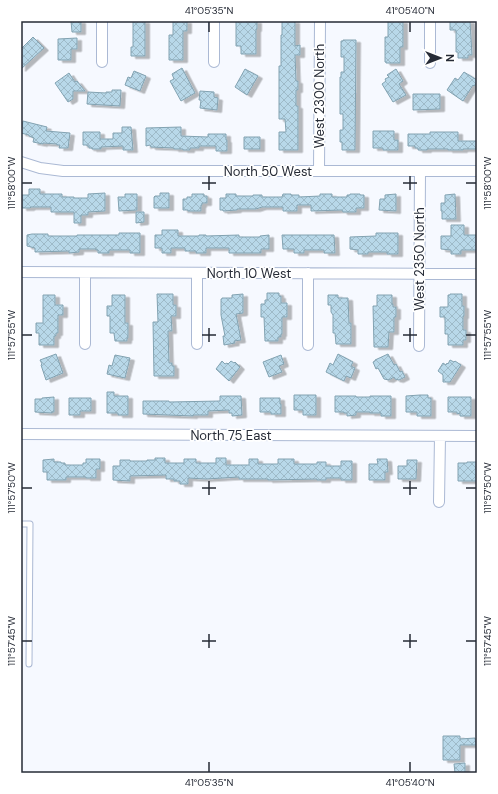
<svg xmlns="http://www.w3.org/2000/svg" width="498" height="794" font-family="'DM Sans',sans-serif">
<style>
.building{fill:url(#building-cross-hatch);stroke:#82a2b1;filter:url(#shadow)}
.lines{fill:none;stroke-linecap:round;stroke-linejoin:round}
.lane-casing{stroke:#abb9d4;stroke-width:7}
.street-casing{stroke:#abb9d4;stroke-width:12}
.lane{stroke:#fff;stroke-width:5}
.street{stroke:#fff;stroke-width:10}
.ticks{fill:none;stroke:#262b36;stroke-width:1.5}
.labels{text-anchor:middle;stroke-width:3.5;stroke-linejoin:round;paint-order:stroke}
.street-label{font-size:13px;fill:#262b36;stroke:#fff}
.neatline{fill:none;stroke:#262b36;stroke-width:1.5}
.ticks-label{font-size:10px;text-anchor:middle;fill:#262b36}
</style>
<defs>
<pattern id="building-cross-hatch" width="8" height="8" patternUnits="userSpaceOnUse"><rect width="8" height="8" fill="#b8d8e9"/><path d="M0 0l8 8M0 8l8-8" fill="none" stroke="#9ebac8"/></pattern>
<filter id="shadow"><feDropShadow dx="4.5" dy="2.5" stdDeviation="0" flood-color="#0004"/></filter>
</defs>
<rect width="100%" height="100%" fill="#f6f9ff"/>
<path class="building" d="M71,21h10v11h-9z
M133,21h12v35h-14v-9h2z
M173,21h14v10h-4v29h-14v-25h4z
M236,21h21v8h-1v25h-15v-8h-5z
M282,21h13v25l5,-1v10h-5l1,26h2v9h-2v16h2v44h-19v-18h7l-1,-13h-6v-53h2v-31h1z
M388,21h15v26h-3v16h-14v-1h-1v-25h3z
M450,21h20l2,34h-4v3h-10v-6h-2v-22h-6z
M33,37l11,11 -23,21v-20z
M77,38v11h-6v11h-13v-21z
M343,40h13l-1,110h-13v-8h-2v-12h3v-16h-3v-37h1v-5h3v-15h-3v-16h2z
M182,68l13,25 -14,8 -11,-20 4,-2 -2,-5z
M245,69l13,7 -11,19 -12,-8z
M396,69l7,12 -4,3 7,11 -13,7 -11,-18 4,-3 -1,-2 4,-2 -2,-2z
M134,71l12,5 -6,15 -15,-6 3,-8 3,1z
M464,72l13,8v2l-3,4 -1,-1 -10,16 -16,-11 8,-12 3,2z
M69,73l6,9 2,-1 8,10h-12v8l-5,3 -13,-19z
M112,90h9l-1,16 -33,-2 1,-12 18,1v-1h6z
M200,91l14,1v5l4,1 -1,12 -17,-2 1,-8h-2z
M413,94h27v15l-27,1z
M23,121l24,6 -1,4 24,2 -2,15h-9l1,-3h-3v-1l-14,-1v1l-10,-2 1,-4 -5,-2v-1l-8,-2z
M122,127h9l2,23h-10v-4l-22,1v2h-9v-1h-3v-2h-2v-1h-4v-13h17v7h13v-6h9z
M181,127v9l27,1v-3h18v6h1v11h-11v-5h-17v2h-9v2h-7v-1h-9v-1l-23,-1 -1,-2 -4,1v-18z
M373,131h21v9h4v10h-15v-2h-10z
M430,132h28v9h19v8h-14v1h-15v-1h-21v1h-9v-2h-3v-2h-7v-12h22z
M244,137h16v12h-16z
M29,189h11v5h22v3h12v1h14v-4l17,-1v18l-17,1v3h-7v8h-7v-11h-23v-5h-20l-1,1h-8v-13h7z
M160,193h9v15h-15v-11l1,-1h5z
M125,194h12v16l-18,1 -1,-14h7z
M192,194h12v2h3v7h-5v2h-1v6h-13v-1h-5v-11h4v-2h5z
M226,194h10v2h17v-1h9v2h20l1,-3h8v1h8v2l21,-1v-2h12v3h15v-2h3v-1h10v1h4v13h-8v4h-13l-1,-2 -31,1v-6h-14v6h-14v-4h-21l-6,2h-19v1l-14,1v-1h-3v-12h6z
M396,194v17l-17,-1 1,-11h5v-4z
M455,194l1,25h-14v-8h-1v-8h4v-8z
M136,212h8v10l-8,1z
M451,225h13v10h13v15h-16v4h-10v-4l-10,-1v-13h10z
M162,230h16v6h21v-1h7v1l33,-1v2h21v-1l9,-1v14h-8v4h-32v-5h-23v5h-10v-2h-11v-3h-14v5h-9v-5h-7v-13h7z
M119,233h21v20h-10v-3h-21v3h-11v-3h-2v-1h-17v3l-10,1v-2l-34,1v-4l-8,-2v-11l5,-1h16v2h29v-1h42z
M376,233h22v21h-11v-2h-19v2h-10v-4l-8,-1v-12l26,-1z
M282,235h52l1,18h-11v-3h-20v3h-10v-4h-11z
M267,293h12v3h2v7h6v14h-5v17h-1v3h-3v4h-13l-1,-24h-3v-13h4v-4h2z
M157,294h16v11h3v11h-5l1,15h-4l1,32h3v3h2v10h-20l-1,-54h5z
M243,294v19l-7,1 5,26 -7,1 1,2 -11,2 -1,-9h2l-4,-21v-16h1v-1h10v-3z
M450,294h12v12h2v10h-1v14h3v10h-3v5h-15v-11h-3v-17h-5v-10h8v-12h2z
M43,295h12v10h8v10h-5v18h-2v3h-2v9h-15v-12h-3v-10h7z
M112,295h13v28h3v15h-1v3h-12l-1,-8h-4v-17h-3v-10h5z
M328,295h10v3h10l1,25h2v21h-15l-1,-11h-2v-18l-2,-3v-7h-3z
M377,295h15v9h1v3h3v10h-2v15h-5l-1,15h-14l-1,-41h4z
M56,354l7,19 -17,7 -5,-15 1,-1 -2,-4z
M338,354l15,8 -2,4 4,2 -4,10 -5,-2 -2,5 -18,-9 4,-9 3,2z
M388,354l6,11 2,-1 4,8 2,-1 3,6 -6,3 -4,-1 -1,-2 -5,3 -5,-1 -6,-11 -2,1 -3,-7 2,-1v-1z
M115,355l15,3 -5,20 -18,-4 2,-9 3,1z
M281,355l3,9 -5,2 3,6 -13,5 -6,-15z
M450,360l4,2 1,-1 6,4 -11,17h-7v-7l-5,-4 5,-8 3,2 1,-2 1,1z
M222,361l3,3 2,-1 1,1 3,-3 3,2 1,-1 5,5 -11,14 -13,-12z
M107,392h7v4h14v19h-10v-2h-11z
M294,395h22v20h-13v-5h-9z
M420,395h8v3h3v18h-14v-4h-11v-16z
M220,396h21l1,19 -10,1v-3h-3v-3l-21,1v4h-15v1l-50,-2v-13h26v1l51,-1z
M335,396h21v1h14v-1h21v20h-10v-3h-11v-1h-14v3l-9,1v-3h-3v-1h-9z
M54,397v15h-2v1l-17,-1v-13h7v-1z
M448,397h23v19h-11v-3l-3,1v-2h-9z
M69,398h22v13h-11v4h-11z
M260,398h20v6h1v10h-10v-2h-11z
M155,458h10v5h19v-4h12v4h20v-5h10v7h23v-6h9v5h20v-5h16v5h23v-2h9v4h15v-5h11v19h-11v-2h-15v2h-9v-1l-49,1v-1h-29v-2l-33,2 -18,-1v6h-8v-3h-6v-2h-8v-4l-36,1v5l-17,-1v-14h7v-6h10v1h17v-1h8z
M54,459v3h7v1h4v2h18v-2h3v-4h14v10h-4v9h-10v-1h-20v3h-19v-8h-4v-12z
M377,459h10l1,13h-3v8h-16v-16h9z
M407,460h10l-1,19h-18v-13h9z
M467,462h10v19h-19v-18h9z
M443,736h17v3l15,-1 1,7h-16v15h-17z
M465,763v10h-10l-1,-9z"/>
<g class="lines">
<defs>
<path id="lane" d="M21,524h9l-1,140"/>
<path id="street" d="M214,21v41
M430,21v42
M102,62v-41
M21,162l19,6 23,3h414
M319,171l1,-150
M21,272l456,2
M85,273v71
M197,273v71
M308,345v-72
M419,346l1,-175
M21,434l456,2
M439,502l1,-66"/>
</defs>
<use href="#lane" class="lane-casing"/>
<use href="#street" class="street-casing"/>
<use href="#lane" class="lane"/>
<use href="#street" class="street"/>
</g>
<path class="ticks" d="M209,22v10M410,22v10M209,176v14M410,176v14M22,183h10M202,183h14M403,183h14M466,183h10M209,328v14M410,328v14M22,335h10M202,335h14M403,335h14M466,335h10M209,481v14M410,481v14M22,488h10M202,488h14M403,488h14M466,488h10M209,634v14M410,634v14M22,641h10M202,641h14M403,641h14M466,641h10M209,762v10M410,762v10"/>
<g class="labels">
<g class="street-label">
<text transform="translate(319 96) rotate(-90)" y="5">West 2300 North</text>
<text x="268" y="176">North 50 West</text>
<text transform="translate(419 259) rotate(-90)" y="5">West 2350 North</text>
<text x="249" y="278">North 10 West</text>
<text x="231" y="440">North 75 East</text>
</g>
</g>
<rect width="498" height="794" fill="none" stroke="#ffffff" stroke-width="44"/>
<g transform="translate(440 58) rotate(90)" stroke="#ffffff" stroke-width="3" paint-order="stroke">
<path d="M0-3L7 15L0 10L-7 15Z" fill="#262b36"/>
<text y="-6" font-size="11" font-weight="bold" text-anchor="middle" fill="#262b36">N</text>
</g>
<rect x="22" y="22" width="454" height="750" class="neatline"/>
<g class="ticks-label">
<text x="209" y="14">41°05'35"N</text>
<text x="410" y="14">41°05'40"N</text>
<text transform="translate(11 183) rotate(-90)" y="4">111°58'00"W</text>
<text transform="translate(487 183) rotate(-90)" y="4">111°58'00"W</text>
<text transform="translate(487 335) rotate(-90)" y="4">111°57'55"W</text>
<text transform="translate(11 335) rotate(-90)" y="4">111°57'55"W</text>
<text transform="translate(11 488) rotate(-90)" y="4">111°57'50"W</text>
<text transform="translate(487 488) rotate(-90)" y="4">111°57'50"W</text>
<text transform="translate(11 641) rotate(-90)" y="4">111°57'45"W</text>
<text transform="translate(487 641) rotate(-90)" y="4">111°57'45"W</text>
<text x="209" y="786">41°05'35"N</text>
<text x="410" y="786">41°05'40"N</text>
</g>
</svg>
